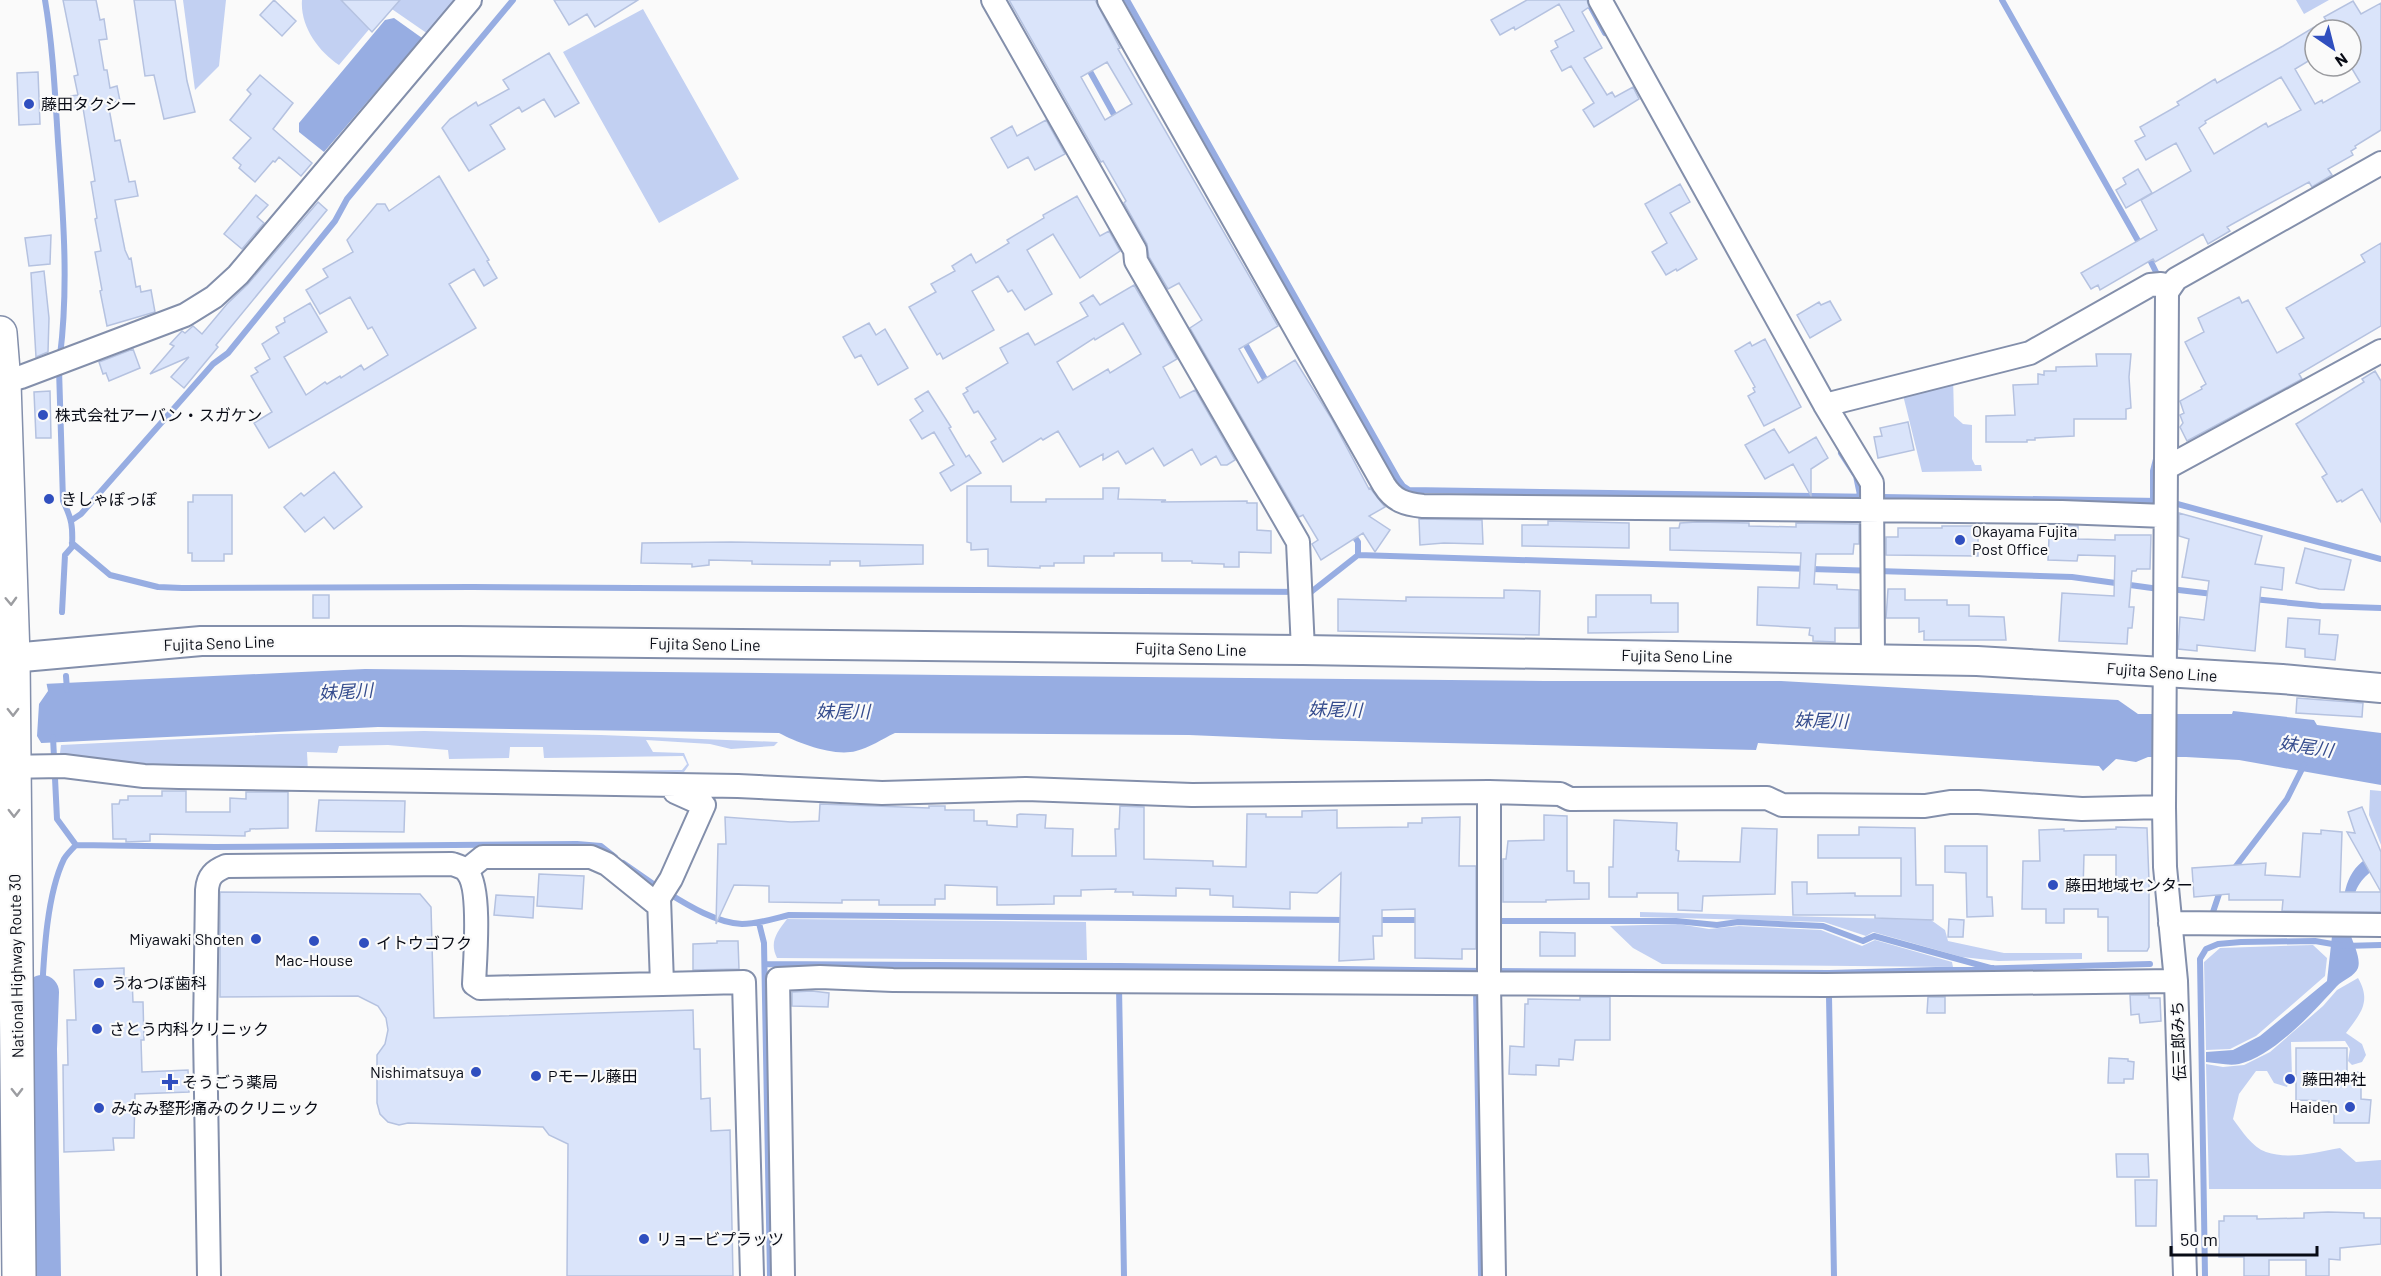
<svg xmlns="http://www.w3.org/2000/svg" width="2381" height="1276" font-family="Barlow,'Noto Sans JP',sans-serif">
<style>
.green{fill:#c2d0f2;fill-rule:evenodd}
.water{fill:#97ade2}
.pier{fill:#fafafa}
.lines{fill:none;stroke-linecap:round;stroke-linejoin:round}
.stream{stroke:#97ade2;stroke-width:6}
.river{stroke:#97ade2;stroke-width:34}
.building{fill:#dae4fa;stroke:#b5c2e0;stroke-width:1.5;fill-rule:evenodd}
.minor-casing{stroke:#838fab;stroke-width:26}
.major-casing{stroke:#838fab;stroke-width:32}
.highway-casing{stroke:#838fab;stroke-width:36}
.minor{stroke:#fff;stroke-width:22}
.major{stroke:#fff;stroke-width:28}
.highway{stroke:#fff;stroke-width:33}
.oneway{stroke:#9c9da1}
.poi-dot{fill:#304fbf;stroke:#fafafa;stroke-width:2}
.labels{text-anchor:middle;stroke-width:4.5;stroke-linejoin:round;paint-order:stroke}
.poi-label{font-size:16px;fill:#080b15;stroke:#fafafa;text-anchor:start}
.street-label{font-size:16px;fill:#080b15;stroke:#fafafa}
.water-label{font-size:18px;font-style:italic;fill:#364d8e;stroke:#fafafa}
</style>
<rect width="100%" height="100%" fill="#fafafa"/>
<path class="green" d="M183,0h43l-7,66 -24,24z
M302,0h55l14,27 -32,38c-21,-14 -39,-39 -37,-65z
M383,0h75l-30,34 -42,-29z
M2296,0h33l-25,14z
M643,9l96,170 -80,44 -96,-171z
M1953,376l1,40 9,8 9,1v34l3,6h6l1,6 -60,1 -20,-81z
M424,731l177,4 177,7 -4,4 -43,3 -21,-5 -64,-4 7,12 31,1 5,12 -5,7h-18l1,3 21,1v3l-142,-4 -385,-2 -101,-20 1,-8 219,-11zM388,745l60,5 1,9 60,-1 1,-11h33l1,11 139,-2 4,8 -5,6 -374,2 -1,-20 30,1 2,-7z
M2370,790l11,1v54l-12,-30z
M1640,912l291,8 14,10 3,11 56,12h78v6l-84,2 -36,-4 -89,-25 -7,4 -42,-14 -184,-5z
M787,919l299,3 1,38 -310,-2c-8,-16 0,-26 10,-39z
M1678,924l31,5 30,-3 82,4 41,16 13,-6 77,22 1,5 -291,-3 -29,-16 -23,-22z
M2313,945l14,13 -2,18 -69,60 -26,13 -24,1 -2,-88 16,-14z
M2358,978c14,24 2,36 -12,55l16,11 4,11 -4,7 -10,3 -4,-4 2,-12 -5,-8 -54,1 1,35 -5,10 -13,-4 -7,-12h-11l-17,23 -6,25c9,12 19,28 33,33 23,8 52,0 74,-4l16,14 25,-2v29h-172l-3,-125 17,3 21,-2 26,-13 53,-46 14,-16z"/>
<path class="water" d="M394,18l28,20 -98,114 -25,-20v-9l86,-103z
M365,669l1179,12h237l337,19 20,14h94l1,-3 81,9 3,5 64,8v52l-142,-25 -53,-3h-38l-12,5 -20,-3 -13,12 -4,-5 -341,-23 -2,7 -447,-10 -120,-5 -294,-2c-13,6 -26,15 -39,18 -22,6 -58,-8 -77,-18l-401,-6 -378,18v-59z
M2381,851v14c-20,11 -35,31 -23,53l-17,-2c4,-33 8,-52 40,-65z
M2332,936h19c3,9 10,23 7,32 -3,8 -15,12 -21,18 -23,25 -64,71 -98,78 -10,2 -22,-1 -33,-2v-10l27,-2 27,-14 67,-55z"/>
<path class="pier" d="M46,681l2,10 -9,13 -2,32 6,10 -43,2v-65z"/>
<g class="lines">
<path class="stream" d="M45,0c8,47 10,94 13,141 5,71 11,144 2,215
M1127,0l271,479 5,7 6,4 751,11
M1587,0l18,33
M2002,0l139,246
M1087,66l30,54
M2147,254l9,18 1,9
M1243,340l26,46
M59,369l4,132c9,18 10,26 9,46l-7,8 -3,57
M1841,453l15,23 4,19
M2153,500v-29l3,-12
M2170,502l211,57
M72,520l9,-6 132,-150 15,-11 107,-132 12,-22 166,-199
M1352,533l6,9v13
M72,543l38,32 48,12 24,1 290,-1 839,5 47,-37 714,22 87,12
M2170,589l43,5
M2253,599l68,7 60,2
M66,676l1,14
M53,737l4,82 19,26 139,2 362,-3 24,2 14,11
M623,863l36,25
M2233,870l54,-71 17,-34
M668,893c21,13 49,30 74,31 16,0 31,-5 47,-9l557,5
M2213,912l8,-24
M1374,920h47
M1494,921h182l41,4 21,-3 85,4 40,15 11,-5 120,33
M759,923l5,20 6,333
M765,964l354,2 365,5
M1494,971l335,2 321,-9
M1119,986l5,290
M1476,989l5,287
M42,992c2,-39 5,-98 22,-133 3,-5 8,-10 12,-14
M1829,996l5,280
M2205,1276l-5,-317 6,-10 12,-5 23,-2 74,-1 29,5 37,-1"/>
<path class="river" d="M42,992l-2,57 4,227"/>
</g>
<path class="building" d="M63,0h33l4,20 4,-1 3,20 -8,1 5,30h3l3,18 7,-2 3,15 -12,2 7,38 5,-1 9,42 6,-1 3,15 -23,4 10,50 4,9 2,-1 5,29 4,-1 1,6 10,-2 4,22 -48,14 -7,-35 2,-1 -7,-38 6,-1 -6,-32 2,-1 -6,-36 4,-1 -12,-73 -9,1 -3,-13 7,-1 -4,-19 4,-1z
M134,0h41l12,81 8,31 -31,7 -10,-44 -9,1z
M274,0l22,21 -14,15 -22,-21z
M341,0h59l-28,32z
M554,0h84l-43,27 -8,-13 -18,11z
M1009,0h86l25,48 -2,1 160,277 -39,23 19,34 37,-23 36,58 38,71 1,-1 15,19 -16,9 21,14 -15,22 -12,-19 -42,27 -9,-16 6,-4 -15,-25 -4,2 -109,-189 12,-8 -23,-37 -11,6 -19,-32 -2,-13 -23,-41 2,-2 -23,-40 -2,1zM1107,62l25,42 -27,16 -24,-43z
M1527,0h60l2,7 -7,5 20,36 -18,10 23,37 5,-3 3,5 18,-10 6,12 -45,28 -11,-17 11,-7 -23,-37 -9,5 -11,-20 7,-4 -3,-6 19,-10 -15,-27 -44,26 -1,-3 -14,8 -9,-15z
M2353,1l8,13 20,-11v127l-26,16 1,2 -5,3 2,4 -25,14 4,6 -20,12 -3,-5 -55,30 -27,15 3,4 -22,13 -5,-10 -48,28 -2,-3 -53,31 -2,-5 -7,4 -10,-16 76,-43 -16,-30 50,-29 -15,-28 -30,17 -11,-19 10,-5 -5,-9 39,-22 -2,-3 38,-23 2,4 66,-37 43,-26 -2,-3zM2315,30h36v37l9,15 -37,21 -1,-3 -7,4 -20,-35 20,-12zM2281,77l20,33 -33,17 -2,-4 -52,31 -15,-26 7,-5 -1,-2z
M549,53l30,50 -24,14 -11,-18 -22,13 -3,-5 -29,18 15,24 -36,22 -27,-43 8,-9 26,-17 2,4 31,-17 -6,-9z
M38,72l2,52 -21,1 -2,-52z
M260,75l33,28 -20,26 39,34 -11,13 -22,-19 -4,5 -2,-1 -18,21 -16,-14 2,-3 -8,-7 18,-20 -21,-18 21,-26 -4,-4z
M1046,120l19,34 -30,16 -7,-13 -20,11 -17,-30 21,-12 5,10z
M2138,169l14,24 -26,15 -10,-18 10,-6 -3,-6z
M439,176l50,84 -2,1 10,17 -13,8 -10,-17 -25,15 27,44 -207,120 -15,-25 18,-11 -21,-36 7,-4 -3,-4 15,-9 -8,-15 17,-11 -3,-6 9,-5 -1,-4 26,-15 17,29 -43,25 22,38 19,-13 2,2 13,-8 1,2 20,-13 3,5 24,-15 -16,-28 -4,2 -18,-32 -30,17 -14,-24 22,-13 -5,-8 30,-17 -6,-12 30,-36h8l4,7z
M1680,184l10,18 -20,11 27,46 -20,12 -1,-2 -10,6 -14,-23 15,-9 -22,-39z
M256,195l12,10 -11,12 7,6 -22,26 -18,-15z
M1077,196l23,40 9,-5 11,20 -40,27 -27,-44 -26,16 25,44 -27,16 -13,-20 -4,2 -10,-16 -26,15 22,39 -51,29 -3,-6 -3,2 -28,-48 27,-15 -5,-8 24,-13 -3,-5 19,-12 5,9 33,-20 -2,-3 37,-22 -1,-3z
M318,202l9,8 -111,135 2,2 -34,41 -13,-11 18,-20 -39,17 24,-28 -4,-2 12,-13 3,2 8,-7 9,8 25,-30 21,-20z
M51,235l-1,29 -21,2 -4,-28z
M2381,243v83l-82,48 3,5 -115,62 -7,-14 3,-4 -3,-8 4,-2 -4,-12 22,-12 -1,-2 5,-3 -21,-42 19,-10 -6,-14 41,-21 3,6 6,-3 29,53 27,-15 -18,-30 79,-46 -4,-7z
M44,271l5,47 -1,34 -12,5 -5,-84z
M1134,285l43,74 -14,8 17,31 15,-8 40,70 -8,5h-6l-5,-9 -15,9 -9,-16 -28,17 -11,-18 -27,16 -8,-13 -15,9v-6l-23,13 -22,-36 -15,9 -2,-2 -38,24 -12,-20 5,-3 -18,-28 -4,2 -11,-19 5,-3 -2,-3 42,-25 -8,-15 28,-15 7,12 53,-29 -8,-13 13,-8 7,10zM1123,323l18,31 -31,19 -2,-4 -35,21 -16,-28 37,-24 1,2z
M1830,301l11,19 -31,18 -13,-23 22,-13 2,3z
M869,323l7,12 9,-6 23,39 -30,17 -17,-30 -6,3 -12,-21z
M1765,339l36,68 -37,19 -16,-30 7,-4 -2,-4 2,-1 -20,-36 15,-9 2,4z
M133,349l7,19 -31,13 -3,-8 -3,1 -4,-12z
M2096,354h35l-2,23 2,31 -5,1v10h-52v17l-39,2v2h-8v2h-41v-26l29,-1 -2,-30 25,-1v-10l6,1v-4h12v-4l41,-1z
M2375,371l6,10v141l-19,-33 -20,13 -1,-2 -4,2 -15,-25 5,-3 -31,-50 68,-42 -2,-3z
M50,391l1,47h-15l-2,-46z
M928,391l23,36 -2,1 17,29 3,-2 12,18 -30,18 -11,-18 14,-8 -20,-33 -12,7 -12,-19 13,-9 -8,-12z
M1908,422l6,28 -36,8 -4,-21 8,-1 -2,-8z
M1774,429l15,24 27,-16 12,21 -17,11v27l-18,-32 -28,15 -20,-34z
M334,472l28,35 -28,22 -10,-12 -19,15 -21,-25 17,-14 3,3z
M967,486h44v16h35v-3h57v-11h16l-1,11 48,1 -5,2 86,-1v2h10v27l14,1v22l-32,-1v15h-15v-3l-32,-1v-2h-30v-8h-48v3h-30v7h-30v3h-14v2l-52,-2v-17l-17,1v-7l-4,-1z
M193,495h39v59h-8v7h-32v-8h-4v-51h5z
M2179,513l83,23 -7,28 29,4 -2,22 -21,-3 -6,64 -58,-6v6l-19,-2 2,-32 24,3 5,-39 -27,-4 7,-38 -10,-3z
M1419,519l63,1 1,24 -39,-1 -24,2z
M1548,521l81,2v25l-107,-2v-21h26z
M1697,522l52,1v3l47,1v-4l63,1v20h-5l-1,10h-37l-2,30 23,1v4l22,1v38h-24v14l-22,-1v-5l-4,-1 1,-7 -53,-3 1,-38 41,1 2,-35 -131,-3v-22h9l1,-5z
M2056,525l22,1v13l37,1v-5h36l-1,34h-13l-1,2h-4l-3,36h5l-2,21h-4l-1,16 -68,-3 3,-48 52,3 1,-40 -37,-1 -1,6 -29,-1 1,-22 6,-1z
M1942,526h36v30l-92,-1v-18h12v-9h44z
M731,542l192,3v19l-63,2v-5h-30v4l-78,-1v-3l-43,-1v5l-17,2v-3l-51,-1 1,-20z
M2305,548l46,12 -7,30 -25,-1 -23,-6z
M1888,589h17v11h42v5h22v11l35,1 2,23h-82v-9l-5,1v-14h-33z
M1504,590l36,1 -1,44 -201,-4v-32l68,2v-4l98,1z
M313,595h16v23h-16z
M1596,595h55v8h27v29l-90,1v-16h8z
M2288,618l32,2 -1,14 19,1 -3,25 -30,-3v-8l-19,-2z
M2297,698l66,5 -1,14 -66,-4z
M162,791h24v21h44v-14l16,1v-7h42v36l-38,1v2l-5,1v4l-95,-2v7l-24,1v-3h-13l-1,-35h7l1,-4h8v-4h34z
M319,800l86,1 -1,31 -88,-1z
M820,804l109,4v-2h16v4h29v11h13v4l30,2v-12l3,-1 26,1 -1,13 28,1 -1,27h44l-1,-27h4l1,-23 24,1v52l69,2v5l33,1 1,-53h19v3h36v-6l35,-1v18l71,-1v-4h14v-5l38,-1 -1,49h17v83h-14v10l-47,-1v-49l-33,1v26h-9l1,23 -35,2 2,-88 -24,20 -27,-1v17l-57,-2v-11l-23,-1v-6l-34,-1v8l-43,-1v-3h-18l1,-3 -35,1v6h-27v8l-57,1v-18l-52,-2v14h-10v6h-56v-5h-37v3l-73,-1v-16l-35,-1 -18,39 2,-80h8l-1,-27 66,5 28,-1z
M2362,807l19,45v60l-99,-1 1,-11h-54v-6l-35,3 -2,-29 74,-5 -1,12 35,2 3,-44 18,1v-4l21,2 -2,60h41l-34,-60 8,1 -7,-21z
M1544,815l23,1v55h7v12h15v16l-43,1v2h-43v-43h3l2,-18 36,-1z
M1614,820l63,3 -1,27 3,1 -1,10 62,1 2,-34 35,1 -2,65 -72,2 -1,15 -24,-1v-17h-41v4h-28v-30h4z
M1859,827l56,1 1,57h17v35l-58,-2v-3h-82l-1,-33h15v12l48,-1v3h46v-38h-83v-23h41z
M2116,827l31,1 2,53v66l-2,4h-39v-34h-10v-8h-34v14h-18v-14h-24l1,-48h17l-1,-31 25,-1v2l52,-2zM2084,855h32v34l-33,1z
M1945,846h42v51h5l1,19 -26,1 -1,-44 -21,-1z
M539,874l45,2 -2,33 -45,-3z
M220,892l200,2 11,13 3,111 259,-8 1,39h6l1,50 9,-1 1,33 19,-1 3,146h-166l1,-132 -19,-9 -6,-8 -135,-4 -9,2 -11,-3 -8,-8 -3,-11v-48l8,-11 3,-14 -2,-12 -8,-12 -20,-10 -138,1z
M496,895l38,2 -1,21 -39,-3z
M1949,919l15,1 -1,17h-15z
M1540,932l35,1v23h-35z
M717,941h21l1,28 -46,1v-26l24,-1z
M124,968v10h8l1,24h10l1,38h-3l1,32 46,-2 1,22 -54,2 -1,44h-21l1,12 -50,2 -1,-87h5l-1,-45h9l-2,-50z
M812,991l17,2 -1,14 -36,-1v-14z
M2130,995h19v3h11l1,23 -21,2 -1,-9 -8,1z
M1580,997h30v43h-35l-2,20 -14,-1v7l-23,-1v10l-27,-1 1,-28 14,1 1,-43h3v-5l52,1z
M1928,997h17v16h-18z
M2296,1048h51v25l14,-1v27l10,1 -2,23h-35v-9h-6l1,-13 -33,-1z
M2109,1058l19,1v2l6,1 -1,17h-9v4h-16z
M2116,1154h32l1,23h-32z
M2135,1180h22l-1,46h-20z
M2328,1212l36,1v5h17v26l-41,4v12l-11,-1v17h-23v-16h-37v16h-25v-19h-25v-36h5v-5h33v3l47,-1v-5z"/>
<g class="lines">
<defs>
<path id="minor" d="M993,0l142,250 1,11 162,281 5,108
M1109,0l275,485c10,16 21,19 39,21l639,6 103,4
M1600,0l225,405 47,78 1,176
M0,383l21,-6 164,-62 29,-18 24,-22 232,-275
M1825,405l205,-52 120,-68 11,-1 10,2
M2166,468l215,-117
M1,767l63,-1 80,10 35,1 559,9 144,7 144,-4 166,6 297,-3 71,2 10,5 197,-1 15,7 143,1 25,-4h28l104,7 82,-2
M672,786l3,6 29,13 -33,74 -12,19 3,86 82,-2 8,294
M1489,792v192l5,292
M467,870l16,-13h108l16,7 52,42
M2170,923l211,2
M209,1276l-4,-243 2,-143c1,-14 7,-19 19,-24l226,-2c6,2 13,4 16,9 13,17 7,87 6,111l6,4 182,-4
M783,1276l-5,-297 42,-2 73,3 933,5 350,-4
M2185,1276l-9,-295 -11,-114 -1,-60 3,-515 9,-13 205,-116"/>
<path id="major" d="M0,659l201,-18h257l845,9 674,11 305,18 99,9"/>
<path id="highway" d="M0,333l4,50 9,274 6,619"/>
</defs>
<use href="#minor" class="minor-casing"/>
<use href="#major" class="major-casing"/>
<use href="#highway" class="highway-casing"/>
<use href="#minor" class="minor"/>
<use href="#major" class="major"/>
<use href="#highway" class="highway"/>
</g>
<defs><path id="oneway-chevron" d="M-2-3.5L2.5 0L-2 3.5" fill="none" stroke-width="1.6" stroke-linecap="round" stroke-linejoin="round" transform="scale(1.5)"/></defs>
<g class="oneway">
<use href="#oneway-chevron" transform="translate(11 601) rotate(88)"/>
<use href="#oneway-chevron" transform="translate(13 712) rotate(89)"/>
<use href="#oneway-chevron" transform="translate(14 813) rotate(90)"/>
<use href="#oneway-chevron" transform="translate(17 1092) rotate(89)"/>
</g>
<g class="poi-dot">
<circle cx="29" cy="104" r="6"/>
<circle cx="43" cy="415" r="6"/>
<circle cx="49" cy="499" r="6"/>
<circle cx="1960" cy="540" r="6"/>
<circle cx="2053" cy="885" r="6"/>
<circle cx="256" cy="939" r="6"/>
<circle cx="314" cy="941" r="6"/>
<circle cx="364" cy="943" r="6"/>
<circle cx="99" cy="983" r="6"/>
<circle cx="97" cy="1029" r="6"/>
<circle cx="476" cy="1072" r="6"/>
<circle cx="536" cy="1076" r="6"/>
<circle cx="2290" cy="1079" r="6"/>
<path d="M167 1073h6v6h6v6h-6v6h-6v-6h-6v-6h6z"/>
<circle cx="2350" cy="1107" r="6"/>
<circle cx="99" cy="1108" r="6"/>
<circle cx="644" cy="1239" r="6"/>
</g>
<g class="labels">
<g class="poi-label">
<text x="41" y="110">藤田タクシー</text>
<text x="55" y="421">株式会社アーバン・スガケン</text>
<text x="61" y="505">きしゃぽっぽ</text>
<text x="1972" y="537">Okayama Fujita<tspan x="1972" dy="18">Post Office</tspan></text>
<text x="2065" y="891">藤田地域センター</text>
<text x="244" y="945" text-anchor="end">Miyawaki Shoten</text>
<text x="376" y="949">イトウゴフク</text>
<text x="314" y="966" text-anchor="middle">Mac-House</text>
<text x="111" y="989">うねつぼ歯科</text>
<text x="109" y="1035">さとう内科クリニック</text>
<text x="464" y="1078" text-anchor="end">Nishimatsuya</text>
<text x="548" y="1082">Pモール藤田</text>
<text x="2302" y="1085">藤田神社</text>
<text x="182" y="1088">そうごう薬局</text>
<text x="2338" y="1113" text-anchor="end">Haiden</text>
<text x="111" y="1114">みなみ整形痛みのクリニック</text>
<text x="656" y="1245">リョービプラッツ</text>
</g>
<g class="street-label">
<text transform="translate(219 643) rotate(-2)" y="6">Fujita Seno Line</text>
<text transform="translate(705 644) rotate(1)" y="6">Fujita Seno Line</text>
<text transform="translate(1191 649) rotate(1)" y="6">Fujita Seno Line</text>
<text transform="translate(1677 656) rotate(1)" y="6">Fujita Seno Line</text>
<text transform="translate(2162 672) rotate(4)" y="6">Fujita Seno Line</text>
<text transform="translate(16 966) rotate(-91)" y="6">National Highway Route 30</text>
<text transform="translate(2178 1041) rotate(-92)" y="6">伝三郎みち</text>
</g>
<g class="water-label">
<text transform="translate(346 692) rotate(-3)" y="6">妹尾川</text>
<text transform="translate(1335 710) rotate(1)" y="6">妹尾川</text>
<text x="843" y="718">妹尾川</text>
<text transform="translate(1821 721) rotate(1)" y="6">妹尾川</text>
<text transform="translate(2306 747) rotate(9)" y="6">妹尾川</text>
</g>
</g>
<g transform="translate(2333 48) rotate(145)"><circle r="28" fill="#fafafa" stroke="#999a9e" stroke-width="1.5"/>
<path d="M0-4.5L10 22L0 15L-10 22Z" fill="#304fbf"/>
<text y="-9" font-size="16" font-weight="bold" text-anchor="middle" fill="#080b15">N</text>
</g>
<path d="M2171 1246v9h146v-9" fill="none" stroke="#080b15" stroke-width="3"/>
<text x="2180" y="1246" font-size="18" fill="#080b15" stroke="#fafafa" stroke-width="4.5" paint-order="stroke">50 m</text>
</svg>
